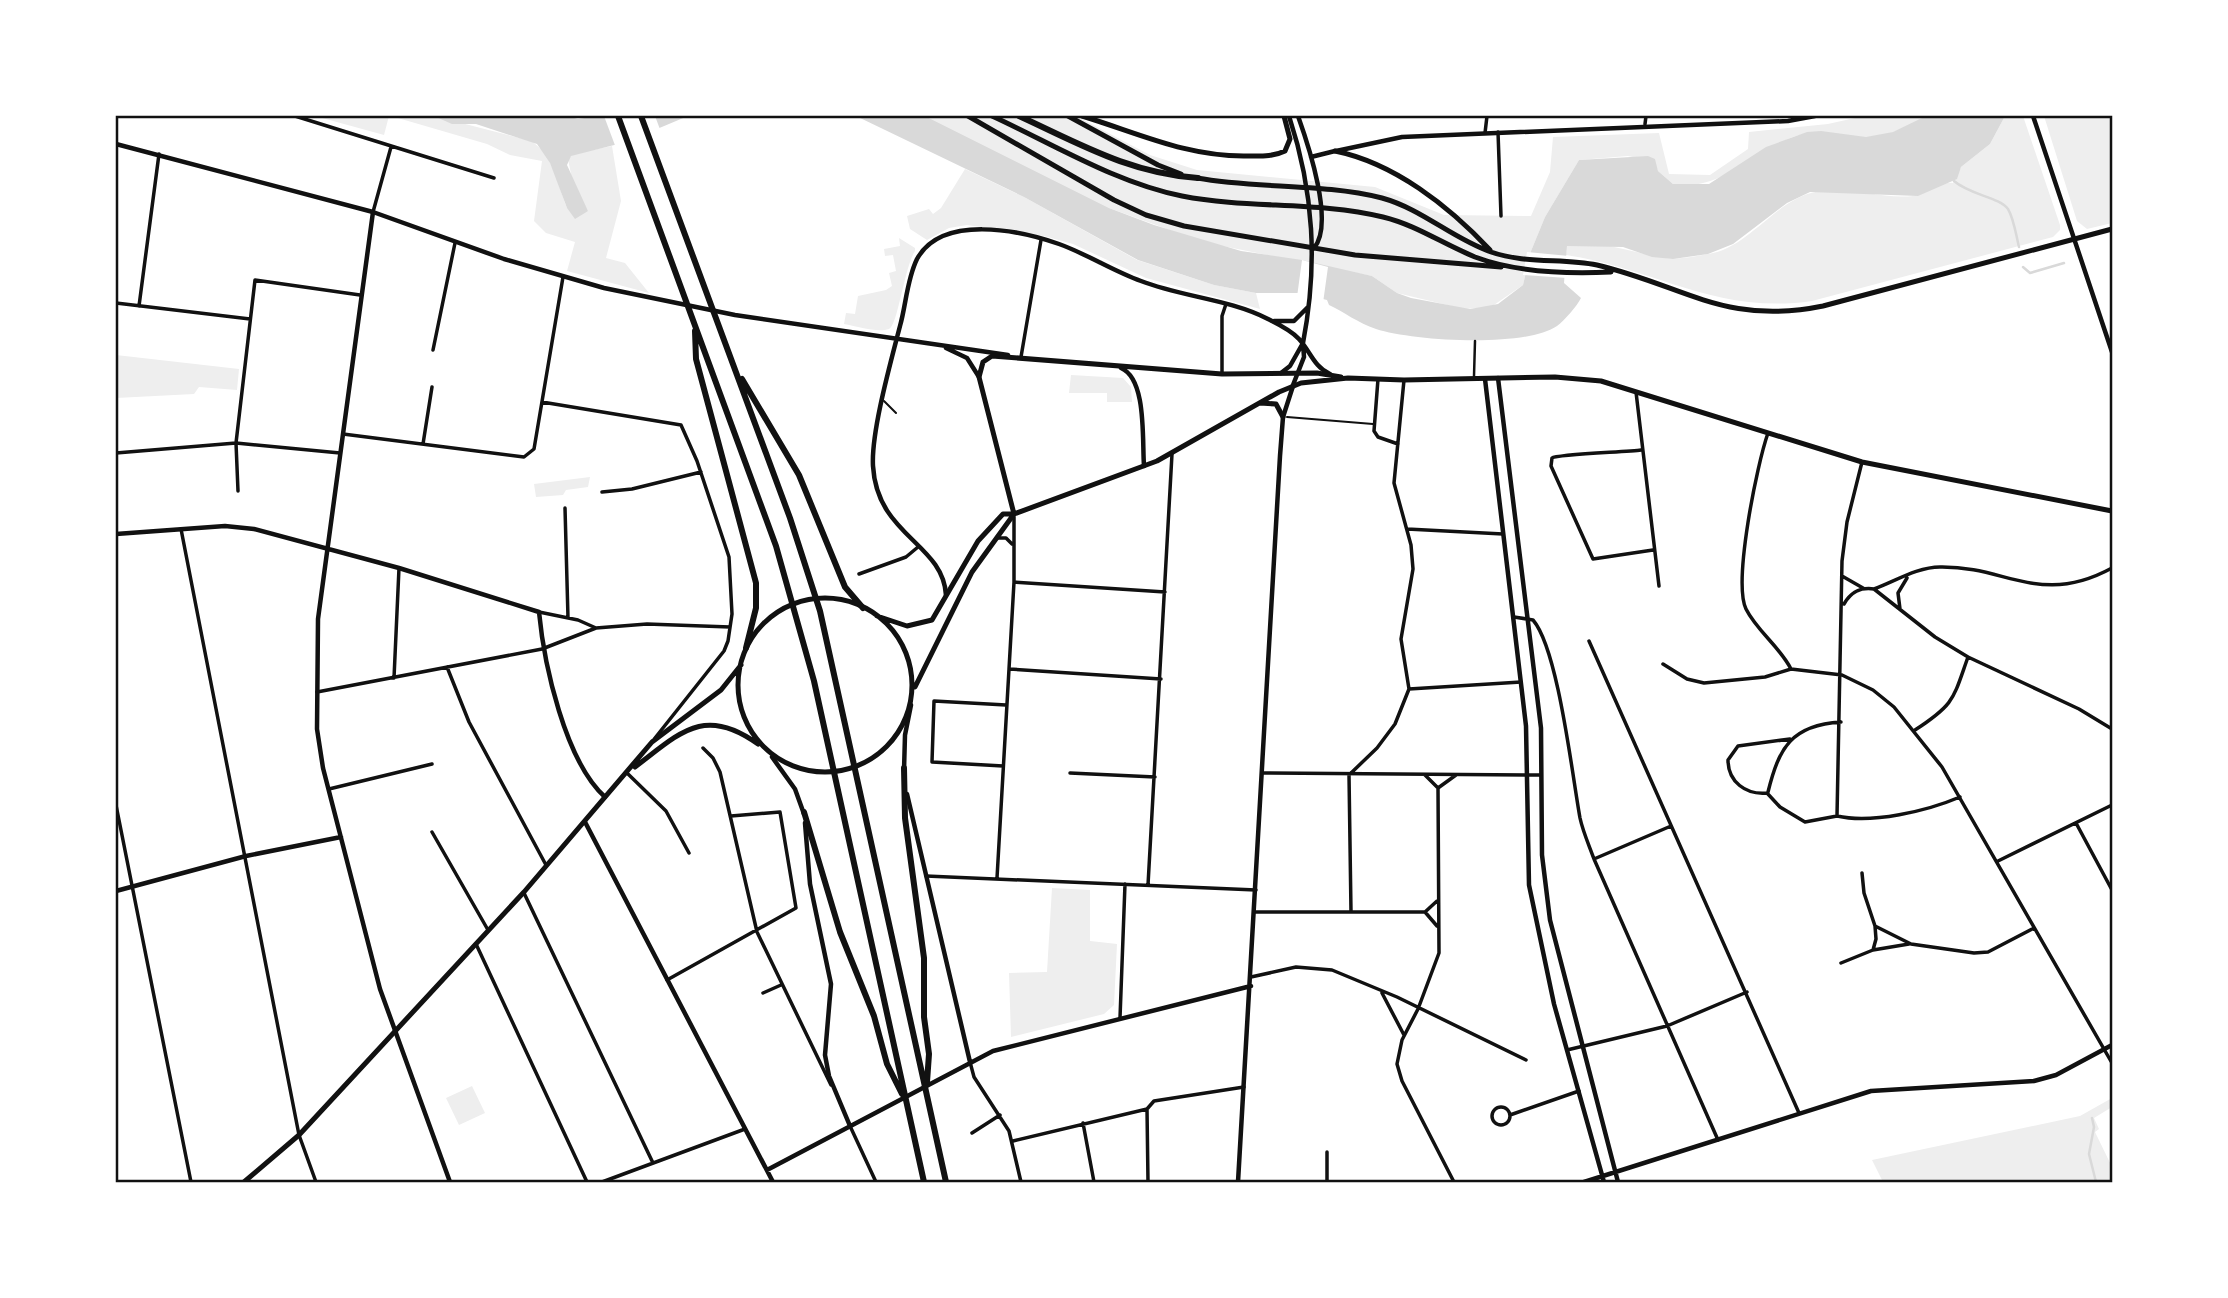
<svg xmlns="http://www.w3.org/2000/svg" width="2228" height="1298" font-family="'IBM Plex Sans',sans-serif">
<style>
.green{fill:#eee}
.water{fill:#d9d9d9}
.pier{fill:#fff}
.lines{fill:none;stroke-linecap:round;stroke-linejoin:round}
.stream{stroke:#d9d9d9;stroke-width:2.5}
.service{stroke:#111;stroke-width:2}
.pedestrian{stroke:#111;stroke-width:2.5}
.minor{stroke:#111;stroke-width:3.5}
.tertiary{stroke:#111;stroke-width:4.5}
.secondary{stroke:#111;stroke-width:4.5}
.primary{stroke:#111;stroke-width:5}
.motorway{stroke:#111;stroke-width:6}
.neatline{fill:none;stroke:#111;stroke-width:2.5}
</style>
<rect width="100%" height="100%" fill="#fff"/>
<path class="green" d="M315,116h74l-5,19z
M391,116h43l97,25c22,13 27,45 36,67l21,3 -15,-27 -5,-25 5,-5 39,-8 9,55 -15,57 19,5 24,30 -82,-22 8,-29 -29,-9 -12,-12 8,-60 -32,-6 -23,-11z
M925,116h151l74,39 47,15 178,17 69,28 87,1 19,-44 3,-35 106,-4 10,41 41,1 38,-26 1,-17 79,-8 36,-8h62c-18,11 -43,23 -66,21 -23,-2 -41,-9 -64,-1 -43,14 -75,57 -123,48l-15,-13 -3,-9 -27,-6 -49,4 -34,57 -14,34 -8,34 -32,22 -27,2 -67,-16 -25,-17 -169,-34 -94,-34z
M2005,116h18l37,109v5l-7,7 -241,64c-96,14 -155,-32 -246,-46l1,-9c25,-9 74,9 99,12 13,2 29,-2 42,-4 35,-5 59,-41 90,-56 36,-18 77,2 115,-2 14,-2 26,-15 40,-13l8,-16 29,-23z
M2044,116h68v107l-25,6 -10,-8z
M965,169l59,28 113,63 77,25 42,8 4,16 -114,-31 -73,-34 -29,-8 -77,-11 -18,3 -22,12 -17,-11 -3,-13 22,-7 4,5 8,-6z
M899,238l16,10v3c-11,17 -17,74 -26,78 -12,4 -32,-3 -45,-5l2,-11 9,1 3,-18 28,-6 6,-4 -3,-13 7,-2 -3,-16 -8,1 -1,-7 16,-3z
M116,355l123,14 -2,21 -38,-3 -5,7 -78,4z
M1071,375l52,3 8,9 1,15h-25v-9h-38z
M590,477l-2,10 -22,3 -3,5 -27,2 -2,-13z
M1052,888l38,2v51l27,3 -3,61 -10,9 -93,23 -2,-64 38,-1z
M472,1086l13,27 -26,12 -13,-27z
M2112,1098v9l-18,11 5,11 -4,3 17,35v15h-229l-11,-22 208,-44z"/>
<path class="water" d="M434,116h133l11,3 19,-3h91l-62,26 -55,14 -4,9 21,46 -13,8 -8,-11 -17,-45 -13,-19 -61,-20h-24z
M856,116h69l184,92 45,17 87,26 61,9 70,16 25,17 14,5 59,11 28,-5 25,-19 8,-34 14,-34 34,-57 69,-4 7,3 3,12 15,13h36l57,-37 41,-15 14,-1 45,6 27,-5 33,-16h79l-15,28 -29,23 -4,12 -39,17 -108,-4 -23,11 -54,41 -25,10 -35,5 -21,-2 -29,-10 -56,-1 -3,37 17,15c-4,8 -16,22 -24,28 -32,22 -144,15 -181,3 -18,-6 -32,-17 -47,-24l-2,-5 -29,-7h-42l-42,-8 -76,-25 -114,-63z"/>
<path class="pier" d="M604,116h51l6,16 -45,16z
M1527,252l42,4 -2,22 -44,-3z
M1302,260l26,7 -5,36 -26,-6z"/>
<g class="lines">
<path class="stream" d="M1954,181c16,14 45,16 54,28 6,10 8,26 11,38
M2023,267l7,6 34,-10
M2092,1118l2,9 -5,27 7,28"/>
<path class="service" d="M884,401l12,12
M1287,417l86,7"/>
<path class="pedestrian" d="M1474,376l1,-35"/>
<path class="minor" d="M295,116l199,62
M1645,124l1,-8
M1498,132l3,84
M1485,133l2,-17
M373,212l18,-65
M116,303l134,16
M139,306l20,-152
M433,350l22,-107
M1021,357l20,-117
M1222,374v-58l4,-12
M1378,379l-4,52 4,6 20,7
M1636,392l23,194
M542,402l139,23 16,36 32,96 3,57 -4,27 -4,10 -69,87
M1768,433c-11,31 -35,149 -22,176 11,22 34,38 45,60
M343,434l181,23 10,-8 29,-172
M423,444l9,-57
M1641,450c-13,2 -84,4 -89,8l-1,8 42,93 60,-9
M116,453l120,-10 104,10
M238,491l-2,-48 19,-163 105,15
M602,492l30,-3 69,-17
M565,508l3,110
M181,529l118,606 17,47
M1407,529l96,5
M998,538h8l6,6
M859,574l47,-17 12,-10
M1842,576l21,12
M1014,582l151,10
M1874,589l61,48 33,20c-15,42 -13,47 -53,73
M1844,604c7,-12 16,-17 30,-15 20,-7 43,-22 66,-22 67,-1 100,40 172,1
M1900,609l-2,-16 9,-15
M539,612l39,8 18,8 51,-4 83,3
M1514,617l19,3c25,29 39,154 47,198 3,14 9,27 14,41l124,281
M1589,641l210,472
M1968,657l111,52 33,20
M1663,664l24,15 17,4 61,-6 26,-8 51,6 31,15 21,17 48,60 170,296
M447,667l22,55 77,143
M1009,669l152,10
M394,678l5,-110
M1409,689l112,-7
M317,692l225,-43 54,-21
M1790,739l-52,7 -10,14c0,22 18,35 39,33l13,14 25,15 32,-6
M703,748l10,10 7,14 37,160 74,153
M1003,766l-71,-4 2,-61 72,4
M627,773l39,38 23,42
M1070,773l85,4
M1262,773l279,2
M1425,775l13,13 1,165 -21,56 -16,31 -5,24 5,17 52,101
M1438,788l18,-13
M329,789l103,-25
M1768,792c11,-44 23,-67 73,-70
M116,805l75,377
M1837,816l5,-255 5,-39 15,-60
M1837,816c35,8 90,-5 123,-19
M2076,823l36,67
M432,832l56,98
M1594,859l77,-33
M1998,861l114,-56
M1862,873l2,20 11,33 36,18 63,9 14,-1 46,-24
M926,876l330,14
M997,878l17,-296v-65
M1148,885l24,-431
M524,893l129,270
M1255,912h170l12,-11
M1351,912l-2,-137 28,-27 18,-24 14,-35 -8,-50 12,-70 -2,-24 -17,-62 10,-103
M1425,912l12,14
M476,944l111,238
M1873,950l36,-6
M1841,963l32,-13 3,-11 -1,-13
M1251,977l45,-10 36,3 65,27 129,63
M667,980l129,-72 -16,-96 -49,4
M763,993l18,-8
M1382,993l22,42
M1120,1018l5,-134
M1567,1050l100,-24 80,-34
M970,1062l4,15 35,54 12,51
M1492 1116a9 9 0 1 1 18 0a9 9 0 1 1-18 0Z
M1147,1109l1,73
M1510,1115l69,-24
M1083,1123l11,59
M850,1126l26,56
M972,1133l28,-18
M1013,1141l134,-32 7,-8 90,-14
M602,1182l143,-53
M1327,1182v-30"/>
<path class="tertiary" d="M2033,116l79,236
M1336,151l66,-14 386,-16 27,-5
M373,212l-55,407 -1,110 6,39 57,221 70,193
M1121,368c26,11 21,72 23,98
M1498,378l43,350 1,127 8,65 68,262
M1485,379l41,347 3,159 25,119 50,178
M116,534l109,-8 29,3 145,39 140,44c5,52 26,149 66,185
M772,757l23,32 9,25
M904,771l1,-36 6,-30
M907,794l63,268
M585,822l188,360
M805,823l5,61 21,100 -6,71 4,21 21,50
M116,891l130,-35 95,-19
M767,1170l226,-119 258,-65
M1238,1182l42,-726 3,-39 10,-31
M1584,1182l287,-91 163,-10 22,-6 56,-30"/>
<path class="secondary" d="M1289,116c25,76 29,149 14,227l1,14 -11,28
M1298,116c10,28 37,108 16,132
M116,144l257,68 131,47 100,29 131,27 273,40
M1311,157l24,-6
M1274,321h20l14,-14
M946,348l21,10 12,19
M1281,373l9,-7 13,-23
M946,595c-3,-52 -69,-59 -73,-129 -2,-34 18,-105 27,-140 6,-21 7,-47 17,-67 25,-45 102,-29 142,-15 28,10 54,27 82,37 41,16 88,18 127,38 10,5 23,11 31,20 11,12 15,28 31,35"/>
<path class="primary" d="M968,116l146,84 32,15 38,11 171,29 146,12
M992,116c61,28 124,67 190,80 66,13 135,5 201,21 33,8 60,27 92,40 40,15 94,17 136,15
M1068,116l90,49 23,9
M1082,116c56,17 105,41 165,40 13,0 26,1 38,-5l5,-12 -6,-23
M1335,151c59,12 114,55 155,99
M1197,178c61,11 125,5 185,20 40,11 71,41 109,54 34,12 72,6 106,13 88,21 129,61 226,41l289,-77
M1260,403l16,1 7,13
M1014,514l-35,-137 4,-15 9,-6 230,18 95,-1 24,4
M738 685a87 87 0 1 1 174 0a87 87 0 1 1-174 0Z
M877,616l30,10 25,-6 46,-79 25,-27h11l143,-53 122,-69 22,-9 47,-5 56,2 151,-3 46,4 261,81 250,49
M915,687l57,-115 42,-58
M635,767c45,-34 69,-62 123,-23
M244,1182l55,-47 225,-243 128,-150 69,-52 20,-25"/>
<path class="motorway" d="M618,116l158,430 38,135 110,501
M641,116l149,402 30,93 126,571
M1019,116c61,28 110,57 179,62
M695,331l1,28 60,224v25l-10,40
M742,379l57,96 46,112 18,21
M904,768l1,50 19,140v59l5,37 -2,28
M804,812l36,120 34,84 13,48 15,30"/>
</g>
<rect width="2228" height="1298" fill="none" stroke="#ffffff" stroke-width="234"/>
<rect x="117" y="117" width="1994" height="1064" class="neatline"/>
</svg>
